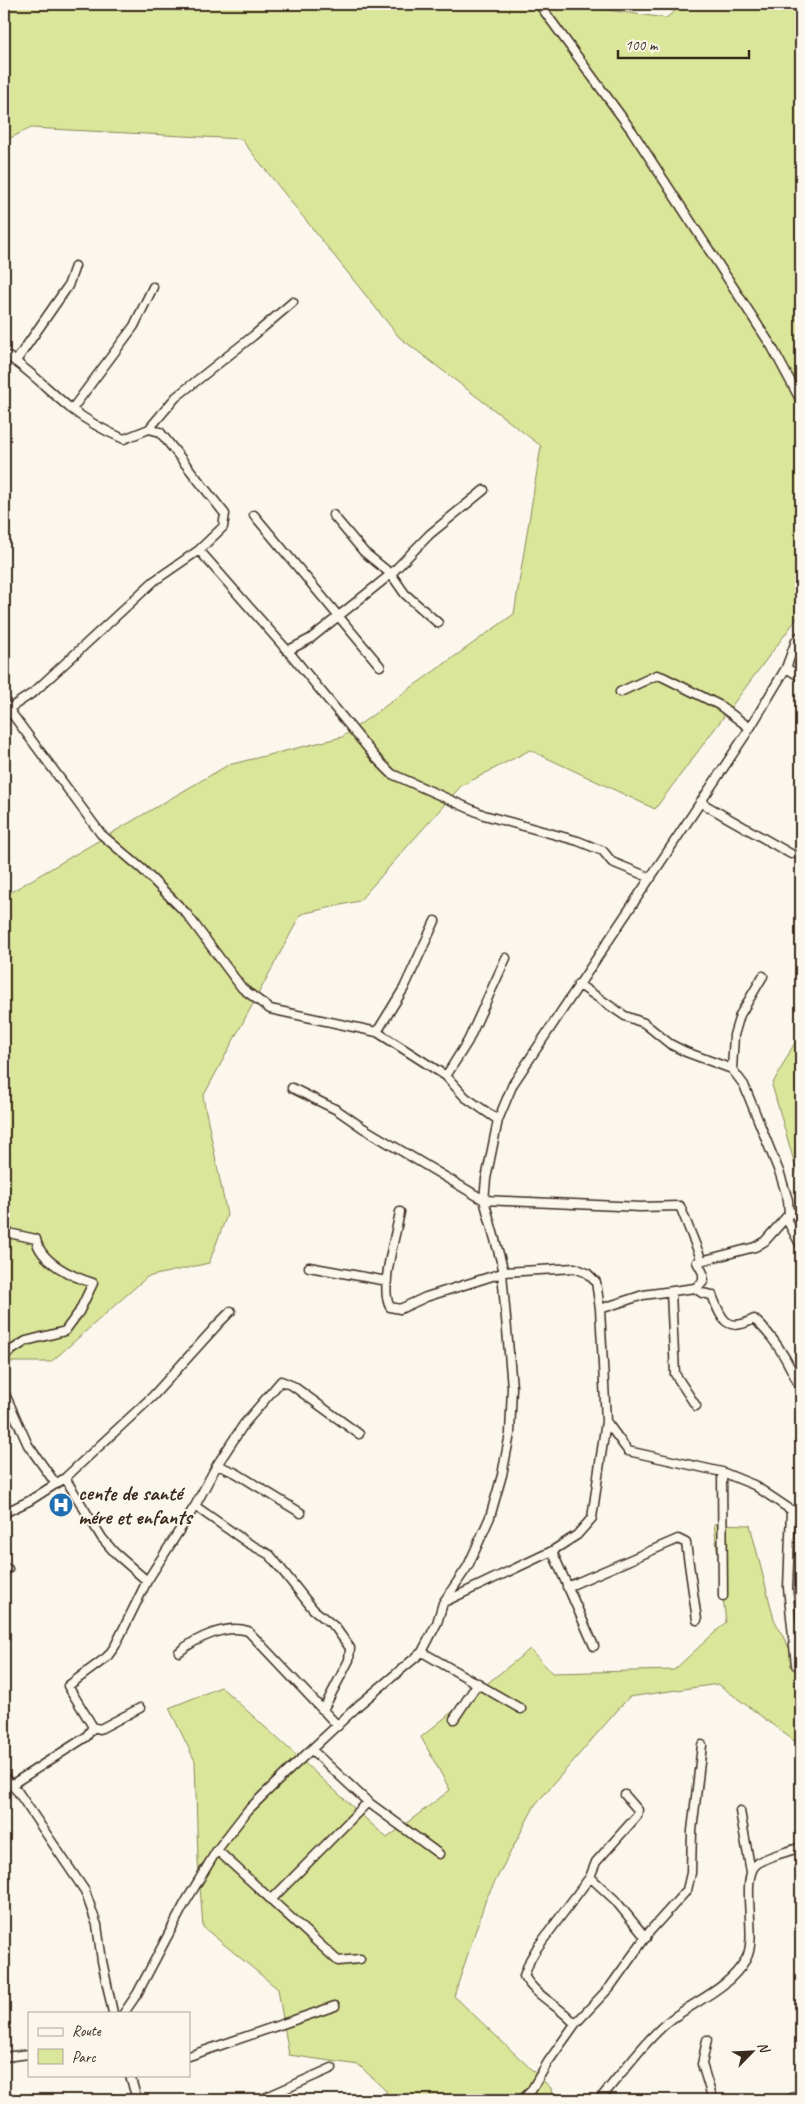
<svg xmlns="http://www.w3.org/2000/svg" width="805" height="2104" font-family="Caveat,sans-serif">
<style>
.green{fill:#dae699;stroke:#8a885c}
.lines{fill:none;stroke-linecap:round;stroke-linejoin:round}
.street-casing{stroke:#3b2a1e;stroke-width:11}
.street{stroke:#fbf7ec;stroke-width:8}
.labels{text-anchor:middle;stroke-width:4;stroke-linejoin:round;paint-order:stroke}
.poi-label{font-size:21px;font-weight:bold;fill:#3b2a1e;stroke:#fbf7ec;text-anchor:start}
</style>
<rect width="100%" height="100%" fill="#fbf7ec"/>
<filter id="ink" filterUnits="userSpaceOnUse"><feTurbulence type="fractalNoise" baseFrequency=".02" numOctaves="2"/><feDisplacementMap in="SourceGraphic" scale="10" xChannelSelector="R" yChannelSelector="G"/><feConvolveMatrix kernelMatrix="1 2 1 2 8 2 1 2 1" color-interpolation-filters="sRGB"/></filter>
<g filter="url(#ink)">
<path class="green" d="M4,4h560l102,14 18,-14h117v609l-146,196 -125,-59 -69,36 -102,115 -58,13 -98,183 24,118 -18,48 -62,14 -96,85h-47v-466l224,-131 114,-28 172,-123 27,-168 -142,-109 -158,-198 -210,-11 -27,13z
M801,1031v155l-29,-101z
M714,1524l36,1 24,94 27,52v75l-83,-62 -89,13 -94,108 -49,94 -32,97 97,92 1,12h-166v-9l-27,-26 -70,-10 -11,-66 -75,-62 -5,-67 -3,-99 -26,-53 52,-21 166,151 63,-48 -29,-53 109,-88 22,24 122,-3 52,-48z"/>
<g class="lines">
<defs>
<path id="street" d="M539,4l93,127 140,216 29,54
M4,354c24,14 44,36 66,54 17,13 35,23 54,31l25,-10 11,3 65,82 -2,13 -24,23 -45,31 -120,111 -30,20
M16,361l52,-75 7,-20
M72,409l62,-83 19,-39
M149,429l27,-32 77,-61 40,-34
M254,515l126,151
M333,515l31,37 27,22 14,20 33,29
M199,550l94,107 83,101 16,16 92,41 94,26 25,10 9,11 39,16
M287,651l23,-12 81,-65 39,-40 54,-44
M786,668l15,9
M620,692l37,-17 6,2 56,28 31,23
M4,703l97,131 41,35 44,44 56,75 28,21 107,23 69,44 19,21 33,23
M700,802l91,52
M578,984l47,32 19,7 26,21 16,8 46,17 12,16 36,89 8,26 1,14 -24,27 -10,6 -58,15 6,11v9l-8,6
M377,1032l27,-44 31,-67
M732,1069l2,-34 6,-20 23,-39
M446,1076l22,-35 38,-83
M292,1088l45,22 26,18 121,72 156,7 40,-1 22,55
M400,1212c-4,23 -21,76 -10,95l10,2 26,-12 76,-24
M789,1214l12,-3
M786,1218l15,28
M4,1232l32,7c4,23 37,38 57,44l-14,29 -14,19 -39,10 -22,14
M309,1267l78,14
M671,1293l4,81 21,32
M600,1309l43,-14 52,-7 7,5 10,2c9,23 14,39 42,24 22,19 36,45 47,72
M4,1392l24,53 28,39
M606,1421l22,30 94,21 32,13 37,25 10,1
M217,1465l19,8 65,40
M722,1472l1,124
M65,1478l37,60 13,15 32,28
M195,1506l53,37 22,12 43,54 22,18 15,21 -1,12 -26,50
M791,1510l-3,78 8,77
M4,1513l25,-12 36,-23 88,-82 66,-73 12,-12
M552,1551l42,95
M4,1571l4,-2
M567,1587l111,-48 8,4 11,77
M444,1602l108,-51 25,-16 15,-17 14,-97 -6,-112 -4,-27 -9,-9 -12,-5 -71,4
M179,1652c17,-14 47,-28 69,-21l90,95
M422,1652l99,57
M140,1708l-40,21 -7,-2 -25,-41 39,-29 8,-11 32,-65 48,-75 22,-41 27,-41 37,-43 12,5 66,48
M454,1719l24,-36
M312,1750l56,52 71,52
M4,1777l14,15 67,99 12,34 5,36 11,52
M11,1785l75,-48 7,-10
M740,1811l11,61
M217,1850l121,111 22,-2
M590,1877l25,23 31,38
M271,1900l97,-98
M124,2013l13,-19 48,-91 32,-53 31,-40 37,-36 75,-70 62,-52 15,-29 6,-20 25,-37 22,-49 12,-42 8,-41 2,-47 -10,-114 2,-1 -20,-72 2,-21 12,-59 15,-36 237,-356 36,-60 10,-27 5,-6
M575,2024l35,-37 40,-56 37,-41 4,-17 1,-42 10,-86
M707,2040l-5,24 11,36
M189,2056l146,-50
M4,2057l25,-3
M130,2075l7,25
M260,2100l72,-32
M522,2100l9,-9 17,-29 27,-38c-15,-18 -40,-28 -51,-48l6,-16 7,-12 53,-71 6,-15 41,-46 1,-6 -13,-15
M599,2100c20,-23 50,-65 74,-82 26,-19 56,-30 73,-59 13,-22 -8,-83 12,-96 12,-8 30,-11 43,-16
M788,2100l13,-6"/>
</defs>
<use href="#street" class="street-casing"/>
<use href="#street" class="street"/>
</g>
</g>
<defs>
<symbol id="hospital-disc" viewBox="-11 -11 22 22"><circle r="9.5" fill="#1f6fb2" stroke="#fbf7ec"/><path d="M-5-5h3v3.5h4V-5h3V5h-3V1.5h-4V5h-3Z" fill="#fff"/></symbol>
</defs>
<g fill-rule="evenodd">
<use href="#hospital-disc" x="47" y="1491" width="28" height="28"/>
</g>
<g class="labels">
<g class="poi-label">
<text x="78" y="1500">cente de santé<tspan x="78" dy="24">mére et enfants</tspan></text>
</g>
</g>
<rect width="805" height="2104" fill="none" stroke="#fbf7ec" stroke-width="20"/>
<rect x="10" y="10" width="785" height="2084" fill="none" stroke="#3b2a1e" stroke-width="2" filter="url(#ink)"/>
<rect x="28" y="2012" width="162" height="65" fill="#fbf7ec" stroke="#aea59a"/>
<rect x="38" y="2028" width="25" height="8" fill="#fbf7ec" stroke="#aea59a"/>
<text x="72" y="2036" font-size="15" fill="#3b2a1e">Route</text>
<rect x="38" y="2049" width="25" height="15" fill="#dae699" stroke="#aea59a"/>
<text x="72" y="2062" font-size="15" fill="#3b2a1e">Parc</text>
<g transform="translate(752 2052) rotate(66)" stroke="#fbf7ec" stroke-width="4" paint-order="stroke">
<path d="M0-4L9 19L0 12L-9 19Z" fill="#3b2a1e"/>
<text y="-8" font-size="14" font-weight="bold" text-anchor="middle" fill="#3b2a1e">N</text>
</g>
<path d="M618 50v8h131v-8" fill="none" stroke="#3b2a1e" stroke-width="2.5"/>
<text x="625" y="50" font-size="15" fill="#3b2a1e" stroke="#fbf7ec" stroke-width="4" paint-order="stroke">100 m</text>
</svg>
